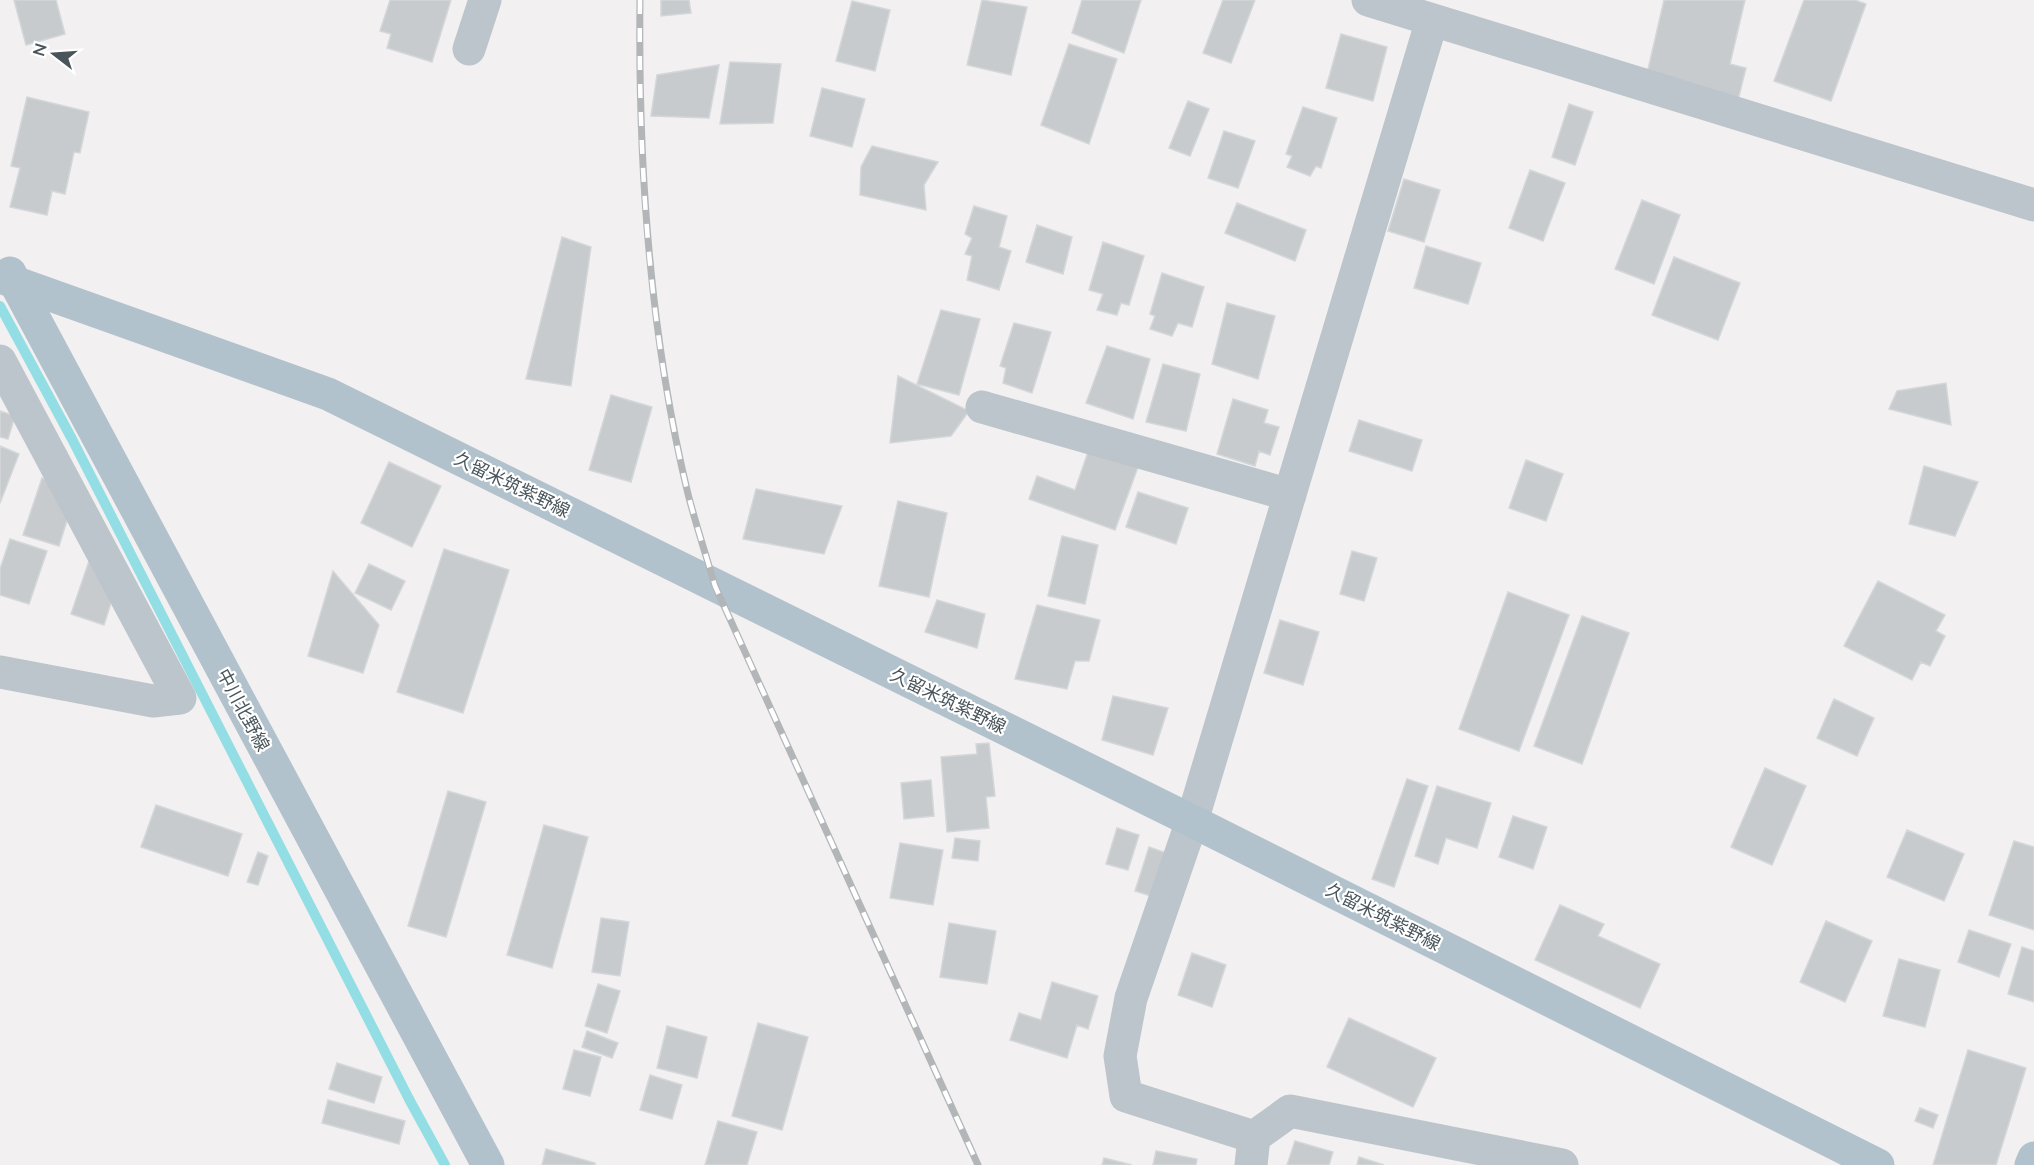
<svg xmlns="http://www.w3.org/2000/svg" width="2034" height="1165" font-family="Lato,'Noto Sans JP',sans-serif">
<style>
.lines{fill:none;stroke-linecap:round;stroke-linejoin:round}
.stream{stroke:#93dee4;stroke-width:10}
.building{fill:#c7cbce;stroke:#d4d7da;stroke-width:1.5}
.minor{stroke:#bcc5cb;stroke-width:33}
.major{stroke:#b2c2cc;stroke-width:33}
.rail-casing{stroke:#b2b6b9;stroke-width:7}
.rail{stroke:#fff;stroke-width:4.5;stroke-dasharray:14;stroke-linecap:butt}
.labels{text-anchor:middle;stroke-width:4.5;stroke-linejoin:round;paint-order:stroke}
.street-label{font-size:18px;fill:#49555b;stroke:#fff}
</style>
<rect width="100%" height="100%" fill="#f2f0f0"/>
<g class="lines">
<path class="stream" d="M0,306l72,133 337,660 36,66"/>
</g>
<path class="building" d="M14,0h42l9,34 -39,11z
M390,0h61l-19,62 -45,-14 4,-14 -11,-3z
M661,0h28l2,13 -30,3z
M982,0l45,7 -16,68 -44,-10z
M1082,0h59l-17,53 -52,-20z
M1223,0h32l-24,63 -28,-10z
M1664,0h81l-15,64 16,4 -8,32 -92,-22z
M1804,0h51l11,4 -35,97 -57,-20z
M852,1l38,9 -15,61 -39,-10z
M1341,34l46,13 -14,54 -47,-13z
M1069,44l48,15 -28,85 -48,-19z
M730,62l51,2 -8,59 -53,1z
M719,65l-10,53 -58,-2 6,-41z
M822,88l43,11 -13,48 -42,-11z
M27,97l62,15 -9,41 -6,-1 -9,42 -13,-3 -5,24 -37,-8 10,-39 -9,-2z
M1188,101l21,8 -19,47 -21,-8z
M1569,104l24,8 -18,53 -23,-8z
M1303,107l34,11 -16,50 -5,-2 -6,10 -23,-9 5,-11 -6,-2z
M1224,131l31,10 -17,47 -30,-10z
M872,146l66,16 -14,23 2,25 -66,-15 1,-28z
M1530,170l35,13 -22,58 -34,-13z
M1404,179l36,11 -16,52 -36,-11z
M1642,200l38,15 -26,69 -39,-15z
M1237,203l69,27 -11,31 -70,-28z
M974,206l33,10 -8,31 12,4 -12,39 -32,-10 5,-24 -7,-2 7,-16 -7,-4z
M1037,225l35,12 -9,37 -37,-12z
M562,237l29,10 -20,139 -45,-7z
M1103,242l41,14 -15,49 -8,-2 -4,12 -20,-5 6,-16 -14,-4z
M1426,246l55,17 -13,41 -54,-16z
M1674,257l66,26 -22,57 -66,-25z
M1162,273l42,14 -12,40 -14,-4 -6,13 -22,-7 5,-13 -5,-2z
M1227,303l48,13 -17,63 -46,-15z
M941,310l39,9 -21,76 -42,-11z
M1014,323l37,9 -19,61 -29,-10 3,-15 -6,-2z
M1107,346l43,13 -17,60 -47,-16z
M1163,364l37,10 -14,57 -40,-9z
M898,376l71,35 -18,25 -61,7z
M1946,383l5,42 -62,-16 8,-18z
M611,395l41,12 -21,75 -42,-12z
M1233,399l35,11 -4,13 15,4 -9,28 -11,-4 -4,15 -38,-12z
M0,411l15,5 -7,23 -8,-2z
M1359,420l63,20 -10,31 -63,-20z
M0,446l19,8 -19,49z
M1089,449l49,18 -23,63 -86,-31 8,-23 38,14z
M1526,460l37,14 -17,47 -37,-13z
M389,462l52,24 -29,61 -51,-24z
M1924,466l54,16 -23,54 -46,-12z
M42,478l35,11 -18,57 -36,-11z
M756,489l86,17 -18,48 -81,-15z
M1138,492l50,16 -12,36 -50,-17z
M898,501l49,12 -18,84 -50,-11z
M1062,536l36,9 -13,59 -37,-8z
M10,539l37,12 -18,53 -29,-9v-26z
M444,549l65,21 -46,143 -66,-21z
M1352,551l25,7 -13,43 -24,-7z
M89,561l32,11 -17,53 -33,-11z
M369,564l36,17 -14,29 -36,-17z
M333,571l46,54 -16,48 -55,-17z
M1878,581l67,34 -9,16 9,5 -15,30 -9,-4 -9,18 -68,-34z
M1508,592l61,23 -50,136 -60,-22z
M937,600l48,14 -8,34 -52,-16z
M1037,605l63,15 -11,41h-14l-8,28 -52,-10z
M1582,616l47,17 -47,131 -48,-18z
M1280,620l39,12 -16,53 -39,-12z
M1113,696l55,12 -15,47 -51,-15z
M1834,699l40,19 -17,38 -40,-18z
M989,743l6,53 -9,1 3,31 -42,4 -6,-75 36,-3 -1,-10z
M1765,768l41,18 -34,79 -41,-18z
M1407,779l21,7 -34,101 -22,-8z
M931,780l3,36 -30,3 -3,-36z
M1437,786l54,17 -14,45 -31,-10 -8,26 -23,-8z
M448,791l38,11 -40,135 -38,-11z
M156,805l86,29 -14,42 -87,-29z
M1513,816l34,11 -14,42 -34,-12z
M544,825l44,12 -36,131 -45,-13z
M1117,828l22,7 -11,35 -22,-6z
M1907,830l57,24 -20,47 -57,-24z
M955,838l25,3 -2,20 -26,-3z
M2014,841l20,6v83l-45,-15z
M900,843l43,7 -10,55 -43,-7z
M1149,847l26,9 -14,43 -26,-8z
M258,852l10,4 -10,29 -11,-3z
M1560,905l44,19 -6,12 62,28 -20,44 -105,-48z
M601,918l28,4 -9,54 -28,-4z
M1826,921l46,20 -27,61 -45,-20z
M949,923l47,8 -9,53 -47,-7z
M1969,930l42,14 -12,33 -41,-15z
M2022,947l12,4v51l-26,-8z
M1192,953l34,12 -14,42 -34,-12z
M1899,959l41,11 -15,57 -42,-11z
M1052,982l46,14 -10,33 -11,-4 -10,33 -57,-18 9,-27 22,7z
M598,984l22,7 -13,42 -22,-7z
M1349,1018l87,40 -23,49 -86,-40z
M758,1023l50,14 -26,93 -50,-14z
M667,1026l40,11 -10,41 -40,-10z
M587,1031l31,12 -6,15 -30,-11z
M574,1050l27,7 -11,39 -27,-7z
M1968,1050l58,18 -30,97h-63z
M337,1063l45,14 -8,26 -45,-14z
M650,1075l32,10 -10,34 -32,-9z
M328,1100l77,21 -6,23 -77,-21z
M1920,1108l18,7 -5,13 -18,-7z
M718,1121l39,11 -10,33h-42z
M1295,1141l38,11 -4,13h-42z
M546,1149l49,14v2h-53z
M1156,1151l41,8 -1,6h-43z
M1359,1157l25,8h-27z
M1104,1158l28,7h-30z"/>
<g class="lines">
<path class="minor" d="M1368,0l666,205
M469,49l16,-49
M0,361l180,337 -27,3 -153,-29
M982,407l308,88
M1254,1137l-128,-41 -6,-40 11,-58 61,-177 240,-801
M1251,1165l3,-28 36,-26 272,54"/>
<path class="major" d="M10,273l478,892
M0,277l328,117 864,427 686,344
M2031,1165l3,-7"/>
<defs>
<path id="rail" d="M640,0c-2,165 9,333 48,494 8,31 18,61 27,92l263,579"/>
</defs>
<use href="#rail" class="rail-casing"/>
<use href="#rail" class="rail"/>
</g>
<g class="labels">
<g class="street-label">
<text transform="translate(512 485) rotate(26)" y="6">久留米筑紫野線</text>
<text transform="translate(948 701) rotate(26)" y="6">久留米筑紫野線</text>
<text transform="translate(243 710) rotate(62)" y="6">中川北野線</text>
<text transform="translate(1383 917) rotate(27)" y="6">久留米筑紫野線</text>
</g>
</g>
<g transform="translate(54 54) rotate(287)" stroke="#ffffff" stroke-width="4.5" paint-order="stroke">
<path d="M0-4.5L10 22L0 15L-10 22Z" fill="#49555b"/>
<text y="-9" font-size="16" font-weight="bold" text-anchor="middle" fill="#49555b">N</text>
</g>
</svg>
